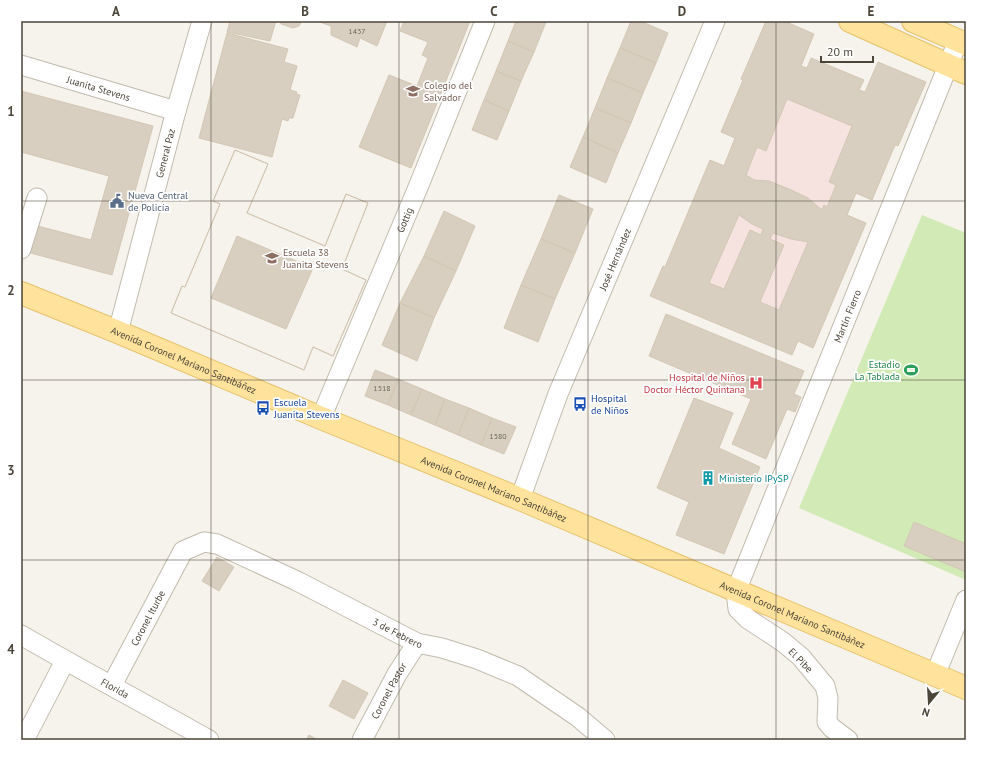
<svg xmlns="http://www.w3.org/2000/svg" width="987" height="761" font-family="'PT Sans',sans-serif">
<style>
.medical{fill:#f6e3e0}
.green{fill:#d2eab5}
.building{fill:#d8cfc1;stroke:#d3c7b4;fill-rule:evenodd}
.lines{fill:none;stroke-linecap:round;stroke-linejoin:round}
.minor-casing{stroke:#c2bbae;stroke-width:21}
.major-casing{stroke:#e6c16a;stroke-width:24}
.minor{stroke:#fff;stroke-width:19}
.major{stroke:#ffe39c;stroke-width:22}
.grid{fill:none;stroke:#4b4439;stroke-width:1;stroke-opacity:0.55}
.labels{text-anchor:middle;stroke-width:3.5;stroke-linejoin:round;paint-order:stroke}
.number-label{font-size:8px;fill:#6e675b}
.education-label{font-size:10px;fill:#785e54;stroke:#fff;text-anchor:start}
.street-label{font-size:10px;fill:#4b4439;stroke:#fff}
.service-label{font-size:10px;fill:#4e5e75;stroke:#fff;text-anchor:start}
.leisure-label{font-size:10px;fill:#27864d;stroke:#fff;text-anchor:end}
.health-label{font-size:10px;fill:#be3a42;stroke:#fff;text-anchor:end}
.transit-label{font-size:10px;fill:#164399;stroke:#fff;text-anchor:start}
.culture-label{font-size:10px;fill:#0d838f;stroke:#fff;text-anchor:start}
.neatline{fill:none;stroke:#4b4439;stroke-width:1.5}
.grid-label{font-size:13px;text-anchor:middle;font-weight:bold;fill:#4b4439}
</style>
<rect width="100%" height="100%" fill="#f6f3ec"/>
<path class="medical" d="M766,21h18l30,13 -13,32 6,2 4,-10 53,22 -4,10 5,2 13,-30 48,20 -28,64 -3,-1 -23,55 -16,-6 -9,21 19,8 -53,125 -15,-7 -6,14 -142,-59 13,-30 2,1 45,-107 14,5 11,-27 -14,-6 22,-52 -2,-1z"/>
<path class="green" d="M922,215l44,18v347l-167,-72z"/>
<path class="building" d="M230,21h46l-6,20 -43,-9z
M280,21h22l-3,5 -6,2 -12,-4z
M317,21h70l-10,25 -17,-8 -3,9 -26,-12v-9z
M404,21h66l-59,147 -52,-21 30,-72 28,11 11,-28 -6,-3 6,-13 -28,-11z
M516,21l30,1 -12,30 -26,-11z
M631,21h9l28,12 -12,30 -36,-15z
M766,21h18l30,13 -13,32 6,2 4,-10 53,22 -5,10 6,2 13,-30 48,20 -28,64 -3,-1 -23,55 -16,-7 -9,22 19,8 -53,125 -15,-7 -6,14 -142,-59 13,-30 2,1 45,-107 14,6 11,-28 -14,-6 22,-52 -2,-1zM787,99l65,27 -23,56 7,3 -9,22 -3,-2 -2,5 -14,-12 -19,-9 -20,-8 -15,-1 -8,-5 11,-28 9,4zM739,215l13,9 11,5 -2,6 -11,-5 -26,59 -15,-6zM773,233l18,6 17,3 -29,68 -19,-8 24,-57 -14,-6z
M227,33l61,16 -4,13 13,4 -7,24 7,2 -1,2 4,1 -7,23h-4l-1,3 -6,-2 -10,38 -73,-19z
M508,41l26,11 -13,29 -25,-10z
M620,48l36,15 -13,30 -36,-15z
M496,71l25,10 -12,30 -25,-11z
M607,78l36,15 -12,30 -36,-15z
M21,91l132,35 -41,149 -85,-23 7,-27 57,15 18,-64 -88,-24z
M484,100l25,11 -12,29 -25,-10z
M595,108l36,15 -13,30 -35,-16z
M583,137l35,16 -12,30 -36,-16z
M235,150l33,14 -21,49 78,33 21,-52 22,9 -26,66 24,11 -33,76 -20,-9 -9,23 -133,-57 11,-27 3,1 35,-83 -7,-3zM237,236l76,32 -27,61 -75,-31z
M235,150l33,14 -21,49 78,33 21,-52 22,9 -26,66 24,11 -33,76 -20,-9 -9,23 -133,-57 11,-27 3,1 35,-83 -7,-3z
M559,195l34,14 -18,44 -34,-14z
M444,211l31,15 -19,45 -32,-15z
M541,239l34,14 -20,46 -34,-14z
M424,256l32,15 -22,47 -34,-15z
M521,285l34,14 -17,43 -34,-14z
M400,303l34,15 -17,43 -35,-16z
M666,314l138,57 -10,23 7,3 -6,15 -8,-3 -21,50 -34,-15 19,-45 -102,-43z
M375,370l23,9 -10,26 -23,-9z
M398,379l24,10 -11,26 -23,-10z
M422,389l23,10 -10,26 -24,-10z
M694,398l39,15 -14,35 41,19 -36,87 -48,-19 13,-33 -32,-14z
M445,399l24,9 -11,27 -23,-10z
M469,408l23,10 -11,27 -23,-10z
M492,418l24,9 -12,27 -23,-9z
M914,522l52,22v28l-62,-26z
M217,557l17,10 -15,24 -17,-10z
M343,680l25,13 -14,26 -25,-13z
M309,735l9,5h-12z"/>
<g class="lines">
<defs>
<g id="minor">
<path id="s1" d="M21,65l155,46"/>
<path d="M21,249l16,-51"/>
<path id="s2" d="M118,332l58,-221 26,-90"/>
<path id="s3" d="M321,418l98,-233 66,-164"/>
<path id="s4" d="M520,499l38,-105 157,-373"/>
<path id="s5" d="M21,635c62,36 126,70 188,105"/>
<path d="M935,675l31,-75"/>
<path id="s6" d="M112,685l71,-134 21,-9 13,2 80,37 120,62 25,5 35,11 41,17 60,41 27,23"/>
<path d="M24,740l41,-79"/>
<path id="s7" d="M362,740l35,-66 20,-31"/>
<path id="s8" d="M848,740l-16,-12 -5,-6 1,-24 -3,-12 -24,-29 -18,-15 -35,-23 -10,-10 -2,-18 222,-550"/>
</g>
<g id="major">
<path d="M850,21l116,52"/>
<path d="M913,21l53,23"/>
<path id="s9" d="M21,293l97,39 203,86 199,81 446,189"/>
</g>
</defs>
<use href="#minor" class="minor-casing"/>
<use href="#major" class="major-casing"/>
<use href="#minor" class="minor"/>
<use href="#major" class="major"/>
</g>
<path class="grid" d="M211,21v719M399,21v719M588,21v719M776,21v719M21,201h945M21,380h945M21,560h945"/>
<defs>
<symbol id="school-bare" viewBox="-9 -9 18 18"><path d="M0-5L7-2L0 1L-7-2ZM-4 1L0 2.5L4 1V4Q0 6-4 4Z" fill="#8d6e63" stroke="#fff" stroke-width="2.5" paint-order="stroke"/></symbol>
<symbol id="civic-bare" viewBox="-9 -9 18 18"><path d="M-.6-6.5H3V-4.5H.6V-3L4-1V1h2V6H-6V1h2V-1L-.6-3ZM-1.2 2.5V6h2.4V2.5Z" fill="#5c6f8a" stroke="#fff" stroke-width="2.5" paint-order="stroke"/></symbol>
<symbol id="stadium-bare" viewBox="-9 -9 18 18"><path d="M0-5a6.5 5 0 1 0 0 10a6.5 5 0 1 0 0-10ZM-3.5-1.8h7v3.6h-7Z" fill="#2e9e5b" stroke="#fff" stroke-width="2.5" paint-order="stroke"/></symbol>
<symbol id="hospital-bare" viewBox="-9 -9 18 18"><path d="M-5-5h3v3.5h4V-5h3V5h-3V1.5h-4V5h-3Z" fill="#e0444e" stroke="#fff" stroke-width="2.5" paint-order="stroke"/></symbol>
<symbol id="bus-bare" viewBox="-9 -9 18 18"><path d="M-5-6H5V4H4V6H2V4H-2V6H-4V4H-5ZM-3.5-4V0h7V-4ZM-3.5 1.2v1.5H-2V1.2ZM2 1.2v1.5H3.5V1.2Z" fill="#1a4fb4" stroke="#fff" stroke-width="2.5" paint-order="stroke"/></symbol>
<symbol id="building-bare" viewBox="-9 -9 18 18"><path d="M-4-6H4V6H1V3H-1V6H-4ZM-2.5-4.3h1.7v1.8h-1.7ZM.8-4.3h1.7v1.8H.8ZM-2.5-1h1.7V.8h-1.7ZM.8-1h1.7V.8H.8Z" fill="#0f9aa8" stroke="#fff" stroke-width="2.5" paint-order="stroke"/></symbol>
</defs>
<g fill-rule="evenodd">
<use href="#school-bare" x="403" y="81" width="20" height="20"/>
<use href="#civic-bare" x="107" y="191" width="20" height="20"/>
<use href="#school-bare" x="262" y="248" width="20" height="20"/>
<use href="#stadium-bare" x="901" y="360" width="20" height="20"/>
<use href="#hospital-bare" x="746" y="373" width="20" height="20"/>
<use href="#bus-bare" x="570" y="394" width="20" height="20"/>
<use href="#bus-bare" x="253" y="398" width="20" height="20"/>
<use href="#building-bare" x="698" y="468" width="20" height="20"/>
</g>
<g class="labels">
<g class="number-label">
<text x="357" y="34">1437</text>
<text x="382" y="391">1518</text>
<text x="498" y="439">1580</text>
</g>
<g class="education-label">
<text x="424" y="89">Colegio del<tspan x="424" dy="12">Salvador</tspan></text>
<text x="283" y="256">Escuela 38<tspan x="283" dy="12">Juanita Stevens</tspan></text>
</g>
<g class="street-label">
<text dy="4" stroke="none"><textPath href="#s1" startOffset="81">Juanita Stevens</textPath></text>
<text dy="4" stroke="none"><textPath href="#s2" startOffset="185">General Paz</textPath></text>
<text dy="4" stroke="none"><textPath href="#s3" startOffset="215">Gottig</textPath></text>
<text dy="4" stroke="none"><textPath href="#s4" startOffset="258">José Hernández</textPath></text>
<text dy="4" stroke="none"><textPath href="#s8" startOffset="496">Martín Fierro</textPath></text>
<text dy="4" stroke="none"><textPath href="#s9" startOffset="176">Avenida Coronel Mariano Santibáñez</textPath></text>
<text dy="4" stroke="none"><textPath href="#s9" startOffset="512">Avenida Coronel Mariano Santibáñez</textPath></text>
<text dy="4" stroke="none"><textPath href="#s9" startOffset="836">Avenida Coronel Mariano Santibáñez</textPath></text>
<text dy="4" stroke="none"><textPath href="#s6" startOffset="76">Coronel Iturbe</textPath></text>
<text dy="4" stroke="none"><textPath href="#s6" startOffset="389">3 de Febrero</textPath></text>
<text transform="translate(801 660) rotate(45)" y="4">El Pibe</text>
<text dy="4" stroke="none"><textPath href="#s5" startOffset="108">Florida</textPath></text>
<text dy="4" stroke="none"><textPath href="#s7" startOffset="56">Coronel Pastor</textPath></text>
</g>
<g class="service-label">
<text x="128" y="199">Nueva Central<tspan x="128" dy="12">de Policía</tspan></text>
</g>
<g class="leisure-label">
<text x="900" y="368">Estadio<tspan x="900" dy="12">La Tablada</tspan></text>
</g>
<g class="health-label">
<text x="745" y="381">Hospital de Niños<tspan x="745" dy="12">Doctor Héctor Quintana</tspan></text>
</g>
<g class="transit-label">
<text x="591" y="402">Hospital<tspan x="591" dy="12">de Niños</tspan></text>
<text x="274" y="406">Escuela<tspan x="274" dy="12">Juanita Stevens</tspan></text>
</g>
<g class="culture-label">
<text x="719" y="482">Ministerio IPySP</text>
</g>
</g>
<rect width="987" height="761" fill="none" stroke="#ffffff" stroke-width="44"/>
<g transform="translate(929 703) rotate(198)" stroke="#ffffff" stroke-width="3" paint-order="stroke">
<path d="M0-3L7 15L0 10L-7 15Z" fill="#4b4439"/>
<text y="-6" font-size="11" font-weight="bold" text-anchor="middle" fill="#4b4439">N</text>
</g>
<path d="M821 56v6h52v-6" fill="none" stroke="#4b4439" stroke-width="2"/>
<text x="827" y="56" font-size="12" fill="#4b4439" stroke="#ffffff" stroke-width="3" paint-order="stroke">20 m</text>
<rect x="22" y="22" width="943" height="717" class="neatline"/>
<g class="grid-label">
<text x="116" y="16">A</text>
<text x="305" y="16">B</text>
<text x="494" y="16">C</text>
<text x="682" y="16">D</text>
<text x="871" y="16">E</text>
<text x="11" y="116">1</text>
<text x="11" y="295">2</text>
<text x="11" y="475">3</text>
<text x="11" y="654">4</text>
</g>
</svg>
